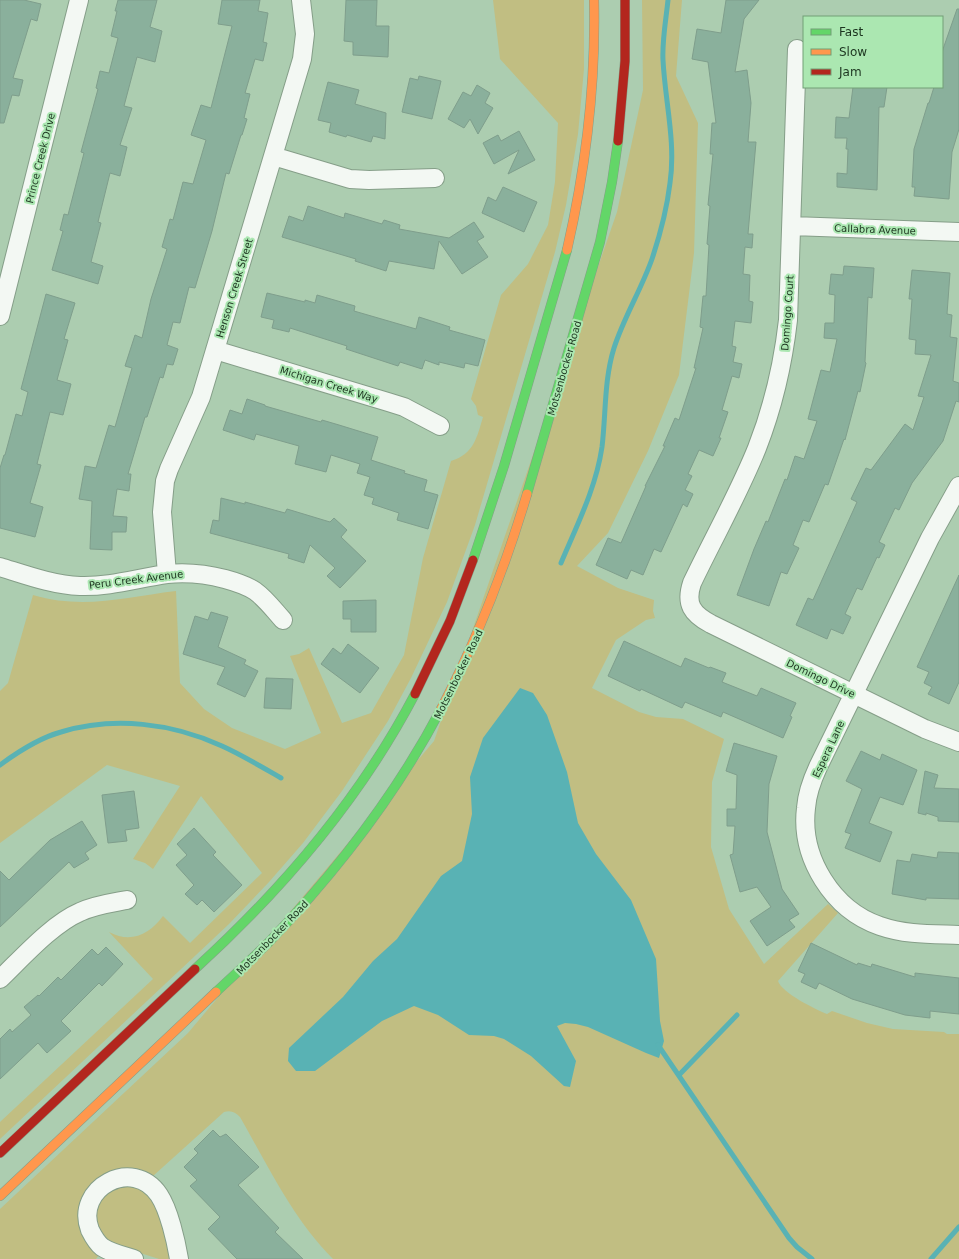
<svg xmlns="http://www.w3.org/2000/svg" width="959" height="1259" font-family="'DejaVu Sans',sans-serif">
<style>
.green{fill:#c1be82}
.water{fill:#59b2b4}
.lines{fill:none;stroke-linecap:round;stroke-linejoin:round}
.stream{stroke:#59b2b4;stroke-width:5}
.building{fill:#8ab09c;stroke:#7f9e8c}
.street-casing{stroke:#859e88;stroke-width:20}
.fast-casing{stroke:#859e88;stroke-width:10}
.slow-casing{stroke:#859e88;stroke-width:10}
.jam-casing{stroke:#859e88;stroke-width:10}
.street{stroke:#f3f8f3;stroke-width:18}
.fast{stroke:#63d668;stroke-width:9}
.slow{stroke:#ff974d;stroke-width:9}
.jam{stroke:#b3261e;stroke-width:9}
.labels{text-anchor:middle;stroke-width:4;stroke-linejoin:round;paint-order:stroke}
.street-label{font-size:10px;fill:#1c341f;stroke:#abe7b1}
</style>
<rect width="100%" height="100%" fill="#accdb0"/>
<path class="green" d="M493,0h91v69l-6,65 -12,71 -11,47 -80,273 -28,77 -36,76 -23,43 -46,70 -39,52 -34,39 -40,42 -229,215v-17l153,-143 -44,-47c22,12 41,2 54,-16l27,27 72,-70 -61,-77 -48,73 -8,-6 -12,-4 47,-73 -73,-21 -107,78v-152l8,-8 25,-88c51,15 92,2 143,-4l4,92 24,26 28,19 53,21 36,-16 -31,-77 9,-2 10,-6 33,75 29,-10 33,-58 19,-97 28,-97c23,-7 26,-24 32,-44l-5,-2 -2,-9 -5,-7 30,-104 27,-31 20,-39 7,-43 3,-59 -58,-64z
M642,0h40l-6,76 22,47 -4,130 -15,122 -31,76 -40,82 -31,33 41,22 36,12 -1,11 2,7 -9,2 -30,20 -24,48 47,24 17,5 27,2 41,20 -12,43 -1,65 18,62 35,55 64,-60 10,9 -60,68c4,12 37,28 49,33l5,-3 35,12 26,6 51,3 3,2h12v225h-626c-40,-40 -65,-93 -93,-142 -5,-5 -9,-7 -16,-5l-71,64c-29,-15 -56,-7 -70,23l16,56 -3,4h-96v-50l188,-176 246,-292 183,-529 26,-122z
M120,1185l21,3 16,17 14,51 -3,3h-9l-47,-15c-15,-10 -21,-28 -11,-44 1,-2 3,-6 5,-7 4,-3 9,-6 14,-8z"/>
<path class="water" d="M520,688l13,5 14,22 20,57 11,51 18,31 35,46 25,59 4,62 4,20 -5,17 -13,-5 -58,-26 -12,-3 -11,-1 -8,3 19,35 -6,26 -6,-1 -33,-30 -27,-17 -10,-3 -25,-1 -31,-20 -24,-9 -32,15 -67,50h-19l-8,-10 1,-13 54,-51 30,-36 24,-22 44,-63 21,-15 10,-47 -2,-37 13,-39z"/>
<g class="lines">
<path class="stream" d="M561,563c16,-38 35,-75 41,-116 4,-33 2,-67 12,-99 10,-31 27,-58 38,-89 8,-24 15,-51 18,-76 6,-41 -5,-82 -7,-123 -1,-20 3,-40 5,-60
M0,765c19,-14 39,-27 61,-33 53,-16 111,-9 161,14 20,9 40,21 59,32
M658,1045l131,193 8,9 15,12
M679,1075l58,-60
M931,1259l28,-32"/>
</g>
<path class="building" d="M0,0h24l17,4 -4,17 -6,-2 -18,59 10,2 -4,16 -7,-1 -8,28h-4z
M118,0h39l-7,27 12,4 -7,31 -18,-5 -13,49 8,2 -12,37 7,2 -7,29 -10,-3 -12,49 3,1 -10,39 12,4 -5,18 -46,-14 11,-39 -3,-1 4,-16 4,1 16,-62 -3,-1 17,-63 -2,-1 4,-17 9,2 9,-35 -7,-2 6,-25h-2z
M222,0h38l-2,11 10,2 -5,29 4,1 -4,18 -8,-2 -10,34 5,1 -6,24 3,1 -5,16h-1l-12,39 -3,-1 -14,58 -17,57 -6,-1 -9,36 -7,-1 -6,23 11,4 -5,16 -6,-1 -4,14 -3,-1 -13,40h-2l-17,57h3l-2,17 -12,-2 -4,27 14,1 -1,15h-14v18l-22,-1 2,-48 -13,-2 6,-33 11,2 13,-43 6,2 17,-59 -7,-2 10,-31 7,3 9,-39 16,-50 -5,-2 8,-28 3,1 10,-38 10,2 13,-44 -15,-5 10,-30 10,3 21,-82 -14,-2z
M346,0h31l-1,26h13l-1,31 -35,-2v-13l-9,-1z
M726,0h33l-15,19 -9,53 12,-2 4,33 -3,39h8l-8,92h5l-1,14 -7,-1 -2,27 7,1 -1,26 4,1 -2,21 -16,-2 -3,25 4,1 -3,15 9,2 -3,14 -7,-2 -10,34 6,2 -9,26h2l-8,18 -14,-6 -11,24 4,2 -7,14 8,4 -6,13 -4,-3 -22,48 -7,-3 -11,26 -12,-5 -4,9 -31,-14 12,-27 13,5 25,-57h-1l20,-40h-2l12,-28 4,2 17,-52h-2l9,-40 -3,-1 3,-31h3l3,-51 -2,-1 3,-38 -2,-1 5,-51h-3l2,-31h4l-8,-61 -16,-3 5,-30 24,4z
M957,9h2v120l-7,23 -3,47 -35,-3 1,-9h-3l2,-38 14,-46h1l5,-16h8v-35z
M419,76l22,5 -9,38 -30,-7 8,-34 8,2z
M328,82l31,8 -4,14 31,9 -1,26 -12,-3 -2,6 -24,-7 -1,2 -17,-5 2,-9 -13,-3z
M477,85l13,8 -5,10 8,5 -15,26 -8,-15 -6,9 -16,-9 15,-27 8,4z
M853,87h34l-3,20h-5l-2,83 -40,-3v-14l10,1 1,-25h-2l1,-11h-12l1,-21 13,1z
M519,131l16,29 -27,14 11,-24 -25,14 -11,-21 15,-8 3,6z
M503,187l34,15 -13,30 -42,-19 6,-16 8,4z
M308,206l36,12 1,-5 37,11 2,-4 16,5 -1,4 50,9 25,-16 10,15 -7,4 11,16 -26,17 -23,-33 -5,28 -45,-8 -3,10 -31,-10 1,-2 -74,-22 7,-21 14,5z
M844,266l30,2 -2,30 -4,-1 -3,65 1,1 -6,29 -2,-1 -13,49 -1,-1 -16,46 -3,-1 -16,38 -6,-2 -10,25 6,3 -12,26 -6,-2 -12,34 -32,-11 17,-46 12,-28 2,1 17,-43 2,1 8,-24 9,3 13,-38 -9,-2 13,-49 9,2 7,-33 -13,-1 1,-15h9l1,-28 -6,-1 2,-20 12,1z
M912,270l38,3 -3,41 5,1 -2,22 7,1 -4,43 6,2v19l-3,-1 -13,40 -31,42 -13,27 -4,-2 -16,34 6,3 -6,13 -2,-1 -15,33 -5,-2 -12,26 6,3 -8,17 -12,-5 -4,10 -31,-14 12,-27 5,2 44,-98 -6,-3 15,-31 5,2 34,-46 8,6 11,-33 -6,-1 13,-41 -16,-1 1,-14 -7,-1 3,-40h-3z
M267,293l38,9v-2l10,3 2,-8 38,11 -1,5 62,18 3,-12 31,10 -1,3 36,10 -7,26 -13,-3 -1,5 -25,-6v3l-14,-5 -3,9 -22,-7 -2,4 -52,-17 1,-3 -57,-18 -1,4 -17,-4 2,-8 -13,-3z
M46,294l29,9 -11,36 4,1 -11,40 14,4 -8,31 -13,-3 -13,52 4,1 -11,38 13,4 -8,30 -35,-9v-60l4,-13h1l11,-41 6,2 6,-24 -7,-3z
M247,399l18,6v1l56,16 1,-2 17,5 39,12 -7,23 34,11 -1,2 23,7 -3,11 14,4 -10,34 -31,-9 2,-7 -27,-9 2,-6 -10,-3 6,-18 -13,-4 3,-9 -29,-9 -5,17 -31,-8 4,-18 -43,-12 -2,6 -31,-10 7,-20 12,4z
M221,498l24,6v-2l40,11 2,-4 43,13 4,-4 13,12 -6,7 25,24 -26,27 -13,-12 8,-8 -25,-23 -6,18 -16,-5 1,-4 -79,-21 3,-13 6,1z
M959,575v107l-10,22 -21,-10 4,-7 -8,-4 5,-11 -12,-5z
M376,600v32h-25v-13h-8v-18z
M211,612l17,5 -10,30 28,13 -2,4 14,7 -13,26 -28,-13 8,-17 -42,-13 12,-38 13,4z
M624,641l57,26 4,-9 24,10 1,-1 16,6 -4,9 35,14 4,-8 35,15 -6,13 2,1 -9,21 -60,-26 -2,5 -36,-15 -3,6 -41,-19 -1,2 -32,-15z
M348,644l31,24 -19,25 -39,-29 12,-16 8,6z
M266,678l27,1 -2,30 -27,-1z
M734,743l43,13 -8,28 -2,48 15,57 17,25 -10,6 6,7 -28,19 -17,-25 21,-14 -14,-20 -17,5 -10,-37 3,-1 2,-28h-8v-17h9l1,-34 -11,-4z
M861,751l19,9 2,-6 35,16 -14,35 -23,-8 -11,26 23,9 -12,30 -35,-14 6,-14 -6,-2 17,-43 -16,-8z
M925,771l13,4 -4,13 25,1v33l-21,-1v-4l-12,-4v2l-8,-2z
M134,791l5,37 -14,2 2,11 -19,2 -6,-48z
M82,821l15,24 -12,8 4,6 -15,9 -5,-6 -69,65v-56l9,9 41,-40z
M194,828l22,24 -3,3 29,30 -28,27 -12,-12 -5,5 -12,-11 9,-9 -18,-20 11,-10 -10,-11z
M938,852l21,1v46l-33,-1v2l-34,-6 5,-34 13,2 2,-8 25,4z
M811,943l46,22 1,-2 13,4 1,-3 43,13v-4l44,5v36l-29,-3v7l-25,-3 -53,-16 -33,-16 -3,6 -15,-7 4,-8 -7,-3z
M106,947l17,17 -21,22 -3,-3 -38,38 10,10 -24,22 -9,-10 -38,36v-40l10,-10 2,3 19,-17 -7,-8 14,-12 1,1 19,-19 3,3 31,-31 6,6z
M213,1130l7,7 6,-3 33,33 -21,18 41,43 -4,4 28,27h-66l-29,-30 12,-12 -30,-31 7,-6 -13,-13 14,-14 -4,-4z"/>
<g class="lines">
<defs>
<path id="street" d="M797,49l-9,271c-5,44 -15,87 -31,128 -18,45 -44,91 -65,135 -7,21 0,31 19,41l214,105 34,13
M273,156l77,23 19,1 66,-2
M792,226l167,6
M0,316l79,-316
M215,350l173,52 16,5 36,19
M959,486l-29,52 -112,229c-6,13 -11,27 -12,41 -6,50 27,102 74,118 26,9 52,8 79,9
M0,567c26,8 53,18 80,19 30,1 58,-8 87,-12 20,-2 39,0 58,5 11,3 21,6 30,12 11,8 19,19 28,29
M167,574l-5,-62 3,-31 4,-12 32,-72 101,-338 3,-25 -4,-34
M0,979c22,-21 52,-55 80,-67 15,-7 31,-9 47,-12
M134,1259c-10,-3 -23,-6 -32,-12 -5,-4 -9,-11 -12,-17 -16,-42 43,-74 69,-35 10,15 17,46 20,64"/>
<path id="fast" d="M527,494l73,-252 12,-60 6,-41
M473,560l31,-94 63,-216
M195,969c88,-80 165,-170 220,-275
M216,992c18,-17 36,-33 53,-50 67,-70 127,-147 172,-233"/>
<path id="slow" d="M567,250c19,-83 29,-165 27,-250
M441,709c36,-69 64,-141 86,-215
M0,1196l216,-204"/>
<path id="jam" d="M618,141l7,-80v-61
M415,694l35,-73 23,-61
M0,1153l195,-184"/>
</defs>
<use href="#street" class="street-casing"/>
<use href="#fast" class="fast-casing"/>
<use href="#slow" class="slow-casing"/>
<use href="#jam" class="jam-casing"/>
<use href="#street" class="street"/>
<use href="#fast" class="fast"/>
<use href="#slow" class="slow"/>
<use href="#jam" class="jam"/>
</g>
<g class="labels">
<g class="street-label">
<text transform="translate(40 158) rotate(-76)" y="4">Prince Creek Drive</text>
<text transform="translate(875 229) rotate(2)" y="4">Callabra Avenue</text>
<text transform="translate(234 288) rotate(-73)" y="4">Henson Creek Street</text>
<text transform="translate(787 313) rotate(-86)" y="4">Domingo Court</text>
<text transform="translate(564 368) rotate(-74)" y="4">Motsenbocker Road</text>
<text transform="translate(329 384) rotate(17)" y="4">Michigan Creek Way</text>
<text transform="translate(136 579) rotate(-7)" y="4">Peru Creek Avenue</text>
<text transform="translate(458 674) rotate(-64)" y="4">Motsenbocker Road</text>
<text transform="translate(821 678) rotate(26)" y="4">Domingo Drive</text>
<text transform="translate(828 749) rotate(-65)" y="4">Espera Lane</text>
<text transform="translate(272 937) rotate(-46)" y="4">Motsenbocker Road</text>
</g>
</g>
<rect x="803" y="16" width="140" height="72" fill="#abe7b1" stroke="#729f77"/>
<rect x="811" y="29" width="20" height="6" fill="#63d668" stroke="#729f77"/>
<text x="839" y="36" font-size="12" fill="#1c341f">Fast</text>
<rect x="811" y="49" width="20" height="6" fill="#ff974d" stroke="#729f77"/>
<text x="839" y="56" font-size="12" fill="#1c341f">Slow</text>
<rect x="811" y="69" width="20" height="6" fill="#b3261e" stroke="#729f77"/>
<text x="839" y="76" font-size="12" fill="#1c341f">Jam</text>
</svg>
